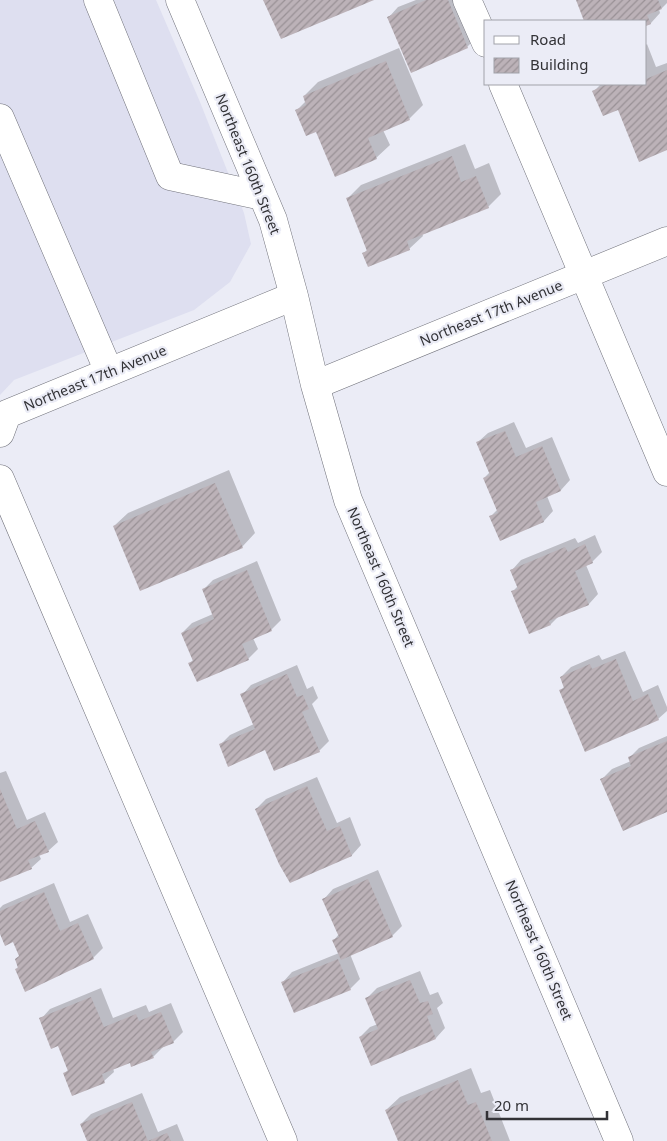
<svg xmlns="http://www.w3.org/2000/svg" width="667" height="1141" font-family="'Noto Sans',sans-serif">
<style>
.built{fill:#dedff0}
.shadow{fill:#0003}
.building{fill:url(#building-hatch)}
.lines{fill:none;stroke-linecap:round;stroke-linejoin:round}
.minor-casing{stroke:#71727b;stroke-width:29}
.minor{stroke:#fff;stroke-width:28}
.labels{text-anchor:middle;stroke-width:4.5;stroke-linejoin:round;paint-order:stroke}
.street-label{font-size:14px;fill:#323236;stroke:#ebecf6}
</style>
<defs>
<pattern id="building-hatch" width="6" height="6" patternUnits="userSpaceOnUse" patternTransform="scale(1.25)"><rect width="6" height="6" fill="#bcb2b8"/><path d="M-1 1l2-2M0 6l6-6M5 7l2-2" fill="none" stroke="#999196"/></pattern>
</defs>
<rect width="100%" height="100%" fill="#ebecf6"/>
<path class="built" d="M0,0h156l44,102 44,111 7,31 -21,38 -36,28 -180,70 -14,15z"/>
<path class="shadow" d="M416,0h46l15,37 -10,10 -78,-30 9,-10z
M577,0h90v3l-5,5 -3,1 1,4 -9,10 -5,2v-4h-60z
M647,44l9,23 11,-4v86l-49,-41 -24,-17 7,-7h45v-39z
M399,48l24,57 -14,14 -26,11 7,15 -14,13 -59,-28 -20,-20 9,-9 -2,-5 14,-14z
M465,144l10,25 14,-6 12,31 -13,13 -66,26 1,3 -14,13 -45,4 4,-4 -20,-51 13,-13z
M514,422l12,26 26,-11 18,43 -9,10 -14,6 6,15 -9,10 -53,-5 7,-7 -14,-31 6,-6 -12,-30 10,-9z
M229,470l26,63 -13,14 -128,-21 14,-13z
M595,535l7,17 -10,10 -6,3 12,29 -9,10 -30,12 -8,8 -22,9 -17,-41 6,-6 -6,-16 9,-10 54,-22 3,5z
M257,561l24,59 -10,10 -18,8 5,11 -10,10 -58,4 3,-3 -11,-27 10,-10 21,-9 -10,-24 10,-10z
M625,651l18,41 15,-7 9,22v4l-9,8 -98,-28 5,-5 -4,-9 10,-10 28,-12 3,5z
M297,665l10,24 6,-3 5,12 -6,6 17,37 -10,10 -53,-2 -46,-4 10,-10 24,-11 -12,-29 9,-10z
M667,736v74l-65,-31 10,-10 19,-8 -2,-3 10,-10z
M6,771l21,49 18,-8 13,30 -10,9 -9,4 2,4 -10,9 -31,13v-108z
M317,777l20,46 13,-6 11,28 -9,10 -61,26 -35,-72 10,-10z
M378,870l24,56 -10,10 -42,18 10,25 -10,10 -67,-7 9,-10 47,-19 -5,-13 5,-6 -15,-35 9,-10z
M54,883l16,39 18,-8 15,34 -10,10 -77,11 3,-3 1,-11 -6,-15 -14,-9v-23l3,-3z
M420,971l10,24 8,-3 5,11 -6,5 8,20 -9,10 -76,-1 10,-10 8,-3 -11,-26 10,-10z
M101,988l12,30 33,-13 3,7 22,-9 12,29 -10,10 -10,5 -10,10 -23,5 -17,6 1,4 -10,9 -39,-8 4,-4 -10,-24 -18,-26 9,-10z
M471,1068l10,25 9,-3 20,51h-111l-13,-31 14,-13z
M142,1093l16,39 19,-8 7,17h-96l-7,-17 10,-10z"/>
<path class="building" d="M263,0h111l-93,39z
M426,0h22l20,48 -57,25 -24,-56z
M576,0h82l4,9 -15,6 4,9 -5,2v-5h-62z
M386,61l24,59 -42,18 9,21 -42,18 -19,-45 -10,4 -11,-26 11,-5 -3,-9z
M667,70v80l-28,12 -21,-52 -15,6 -11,-25 15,-7h39v-5z
M452,156l9,26 15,-6 13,32 -82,33 3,9 -42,17 -6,-14 5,-2 -21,-53z
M505,431l11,26 26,-11 19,45 -25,11 8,20 -44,19 -11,-25 9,-3 -15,-35 7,-3 -14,-33z
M215,483l28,65 -103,43 -27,-65z
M585,544l8,19 -18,8 14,34 -40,16 2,4 -22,9 -18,-43 7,-2 -8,-19 55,-23 3,5z
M247,570l25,61 -30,13 7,16 -52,22 -9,-19 5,-2 -12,-28 33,-14 -12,-30z
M616,659l17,42 15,-7 11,26 -74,32 -26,-62 5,-2 -4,-11 30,-13 2,5z
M287,674l10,23 6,-2 6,14 -7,3 18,40 -46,19 -9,-21 -37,17 -9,-23 36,-15 -15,-35z
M667,741v71l-44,19 -23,-52 31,-13 -3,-9z
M307,786l20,45 13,-5 12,30 -62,27 -11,-19 -24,-55z
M0,789l17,40 18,-8 14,31 -21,8 4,9 -32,13z
M368,879l25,58 -52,23 -9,-20 7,-3 -17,-38z
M44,892l16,39 18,-8 16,36 -69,33 -10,-23 3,-1 -3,-9 4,-3 -6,-14 -8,4 -5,-12v-23z
M338,959l13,31 -57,23 -13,-31z
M410,980l10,23 8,-2 5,13 -6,2 9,23 -65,27 -12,-29 19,-8 -13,-31z
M91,997l13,30 32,-13 3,7 22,-9 13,31 -23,9 3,6 -23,9 -1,-4 -28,11 3,9 -33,13 -9,-23 5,-2 -10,-25 -7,3 -12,-31z
M458,1080l10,25 8,-3 16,39h-94l-13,-31z
M132,1102l16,39 19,-8 4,8h-84l-7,-17z"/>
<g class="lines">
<defs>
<path id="minor" d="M98,0l72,176 92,20
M180,0l93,220 21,76 21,89 33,115 271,641
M467,0l19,43
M503,84l164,388
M0,118l109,254
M315,385l352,-144
M0,433l7,-19 287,-118
M0,479l283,662"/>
</defs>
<use href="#minor" class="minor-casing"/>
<use href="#minor" class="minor"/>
</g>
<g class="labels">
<g class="street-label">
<text transform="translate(248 164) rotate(68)" y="5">Northeast 160th Street</text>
<text transform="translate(491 313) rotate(-22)" y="5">Northeast 17th Avenue</text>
<text transform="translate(95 378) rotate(-22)" y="5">Northeast 17th Avenue</text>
<text transform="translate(381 577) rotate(67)" y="5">Northeast 160th Street</text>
<text transform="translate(539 950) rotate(67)" y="5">Northeast 160th Street</text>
</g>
</g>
<rect x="484" y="20" width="162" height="65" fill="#ebecf6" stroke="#a1a2a9"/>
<rect x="494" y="36" width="25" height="8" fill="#ffffff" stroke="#a1a2a9"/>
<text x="530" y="45" font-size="15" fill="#323236">Road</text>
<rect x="494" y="58" width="25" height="15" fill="url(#building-hatch)" stroke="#a1a2a9"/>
<text x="530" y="70" font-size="15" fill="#323236">Building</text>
<path d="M487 1111v8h120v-8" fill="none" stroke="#323236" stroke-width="2.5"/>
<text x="494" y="1111" font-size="15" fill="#323236" stroke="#ebecf6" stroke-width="4" paint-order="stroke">20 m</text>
</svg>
